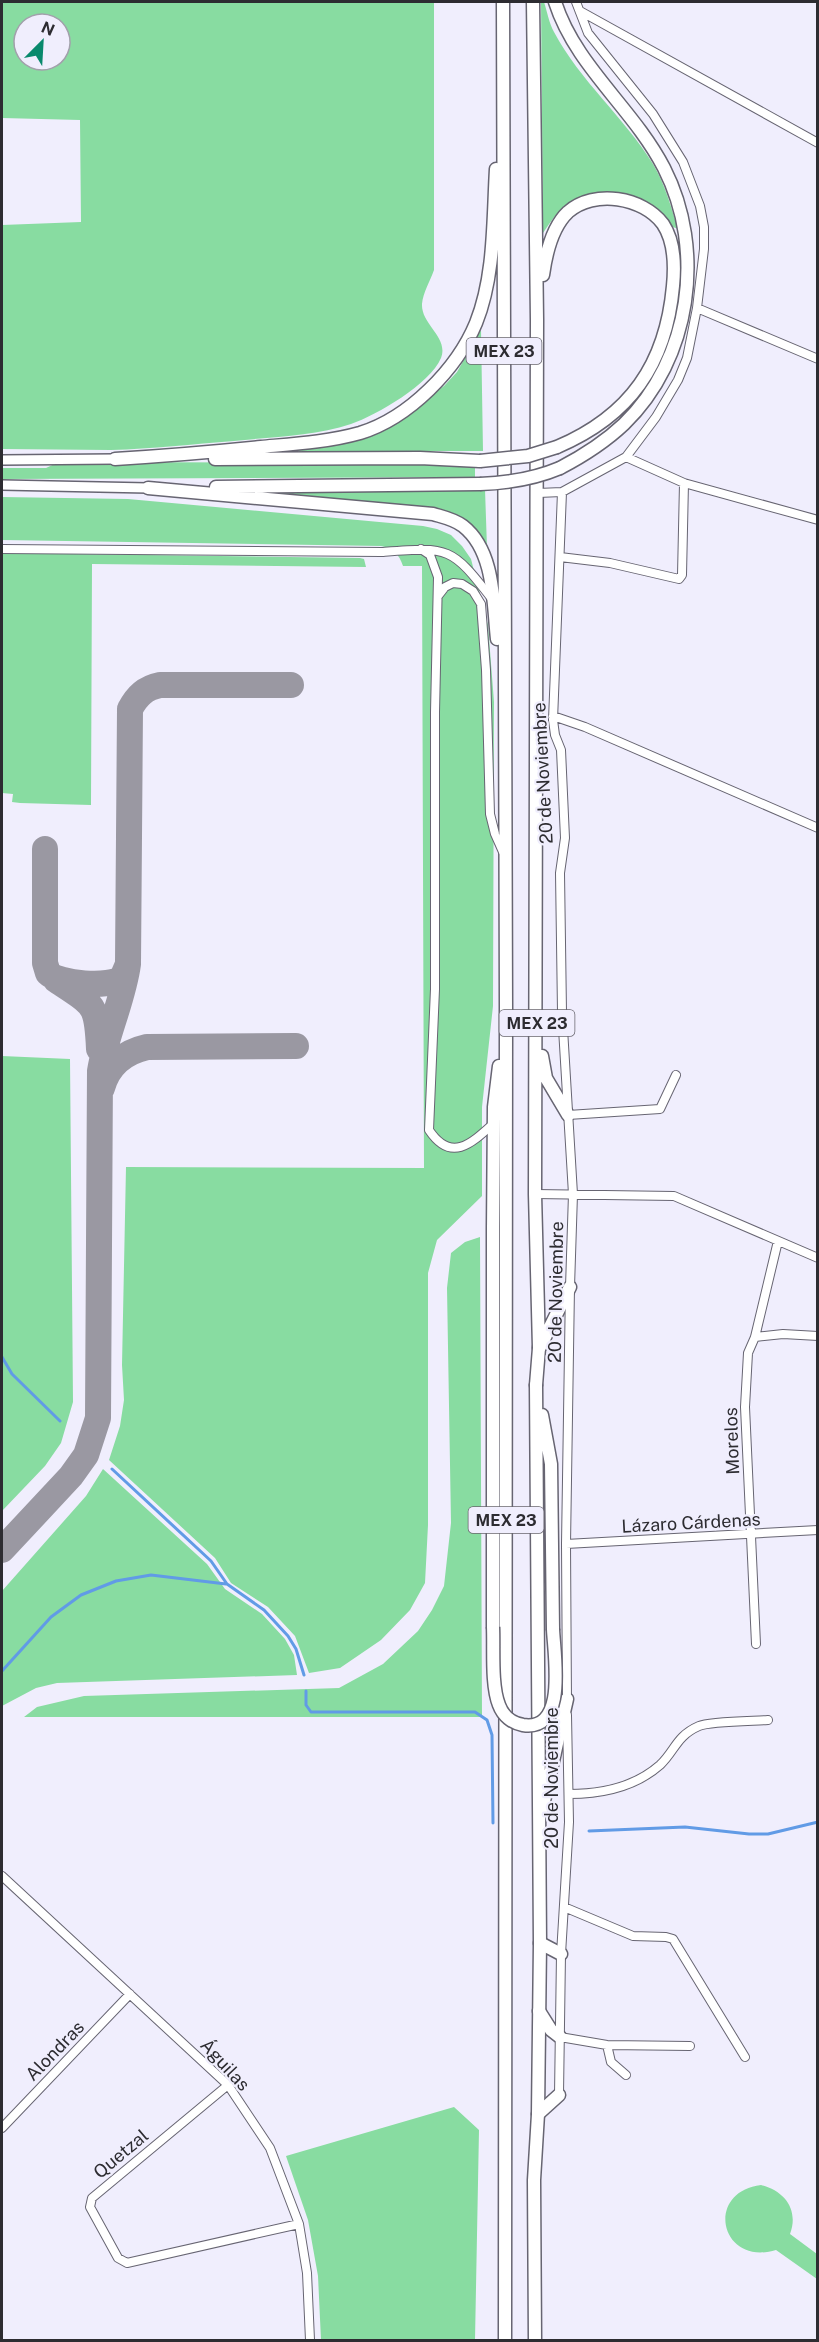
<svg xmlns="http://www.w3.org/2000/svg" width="819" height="2342" font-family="'Public Sans',sans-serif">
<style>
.grass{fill:#88dca1;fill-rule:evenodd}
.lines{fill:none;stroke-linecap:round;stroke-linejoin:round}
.stream{stroke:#619be6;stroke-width:3}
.taxiway{stroke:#9a98a2;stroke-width:26}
.minor-casing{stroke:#676572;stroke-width:10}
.tertiary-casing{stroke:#676572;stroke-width:12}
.primary-casing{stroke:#676572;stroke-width:15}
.trunk-casing{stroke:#676572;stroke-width:15}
.minor{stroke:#fff;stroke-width:8}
.tertiary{stroke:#fff;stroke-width:9}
.primary{stroke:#fff;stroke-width:12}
.trunk{stroke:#fff;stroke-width:12}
.trunk-bridge-casing{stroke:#676572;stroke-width:15;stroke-linecap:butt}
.trunk-bridge{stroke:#fff;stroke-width:12}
.labels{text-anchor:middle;stroke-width:4.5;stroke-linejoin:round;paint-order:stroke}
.shield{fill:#f0eefd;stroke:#68666e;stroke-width:1.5}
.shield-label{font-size:16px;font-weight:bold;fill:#2d2c31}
.street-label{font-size:18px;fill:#2d2c31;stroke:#f0eefd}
</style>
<rect width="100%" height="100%" fill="#f0eefd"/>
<path class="grass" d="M2,2h432v268c-4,11 -11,23 -12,34 -1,21 27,33 19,54 -11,26 -64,57 -90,66 -37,12 -79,13 -117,17 -41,3 -82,8 -123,9 -37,0 -73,-1 -109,-1v-224l79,-3 -1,-102 -78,-2zM24,24h36v36h-36z
M541,2h3c3,9 5,21 10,30 26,49 70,85 99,132 12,20 18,43 25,65 -12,-4 -15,-15 -24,-22 -21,-16 -74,-13 -94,4 -6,5 -12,15 -17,22z
M481,330l2,121h-195l74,-12 22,-10 60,-43 13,-14z
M59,462l416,1v14l-473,2v-11h44z
M236,489h249l2,59 -54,-38z
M2,497l126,2 295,27 14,3 14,6 11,11 9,13 17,66 6,77 -1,304 -11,101v89l-45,44 -9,33v252l-3,58 -15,27 -29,30 -41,28 -31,5 -14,-37 -27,-29 -37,-24 -16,-25 -106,-98 11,-34 4,-26 -2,-35 4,-198 298,1 -2,-602h-19c-4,-12 -10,-18 -22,-20l-379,-6z
M2,553l358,5 4,1 2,8 -274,-3 -1,241 -71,-2 -8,-1 1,-8 -11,-1z
M2,1056l68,3 3,343 -12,41 -16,23 -43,45z
M480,1237l2,480h-458l13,-10 47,-11 255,-8 44,-24 35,-33 14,-21 12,-24 7,-63 -4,-235 4,-35 14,-11z
M103,1469l104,95 18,25 37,25 23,25 9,16 3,20 -240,8 -21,5 -34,18v-115l84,-95z
M454,2107l25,23 -4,210h-154l-3,-64 -10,-56 -22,-64z
M761,2185c24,6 38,25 29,49l27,20v25l-41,-29c-56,17 -72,-58 -15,-65z"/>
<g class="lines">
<path class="stream" d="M2,1357l10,17 48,47
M112,1469l99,92 16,23 37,26 24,26 8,13 8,26
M2,1671l49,-54 30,-22 35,-14 35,-6 75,9
M306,1691v14l5,7h164l12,8 5,15 1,88
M589,1831l96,-4 64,7h19l50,-12"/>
<path class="taxiway" d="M45,849v114l3,10c11,11 62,15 74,5l6,-14
M56,980c38,26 41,22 43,69
M102,1088c6,-23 23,-36 45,-41l149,-1
M2,1550l69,-74 15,-21 12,-37 2,-347c6,-37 23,-70 28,-107l2,-255c7,-13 15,-21 30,-24h131"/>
<defs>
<path id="minor" d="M580,11l238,132
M697,308l121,51
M626,457l58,26 134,37
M562,492l-9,228 2,15 6,15 4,88 -5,35 2,139 11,182 -3,93 -4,257 1,159
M538,493l24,-1 64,-35 30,-40 22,-37 9,-22 10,-50 7,-59v-22l-4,-21 -17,-44 -30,-48 -65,-81 -12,-31
M2,549l380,3c67,-5 69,-6 110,47
M421,549l9,6 8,22 -3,135v277l-6,141c22,33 42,14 65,-7
M560,557l50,6 69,16 3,-4 2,-92
M438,596l7,-9 8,-4 9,1 11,7 8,13 5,66 4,144 5,20 8,18
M553,716l32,11 233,101
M568,1115l92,-6 16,-34
M535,1194l139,2 144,62
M755,1337l28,-3 35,2
M566,1544l252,-14
M756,1644l-11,-237 3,-54 7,-16 23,-96
M569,1794c31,0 66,-7 91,-29 15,-14 16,-29 39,-39 11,-5 54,-5 69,-6
M2,1876l226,209 42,63 29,76 8,49 3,67
M564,1907l69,29 33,1 7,2 72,118
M560,2037l47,8 83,1
M607,2045l4,17 15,13
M228,2085l-136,113 -2,9 28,51 9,5 172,-39
M559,2095l2,-141 8,-132 -2,-107
M2,2128l128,-134"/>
<path id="tertiary" d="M2,460l113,-1
M2,485l146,3"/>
<path id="primary" d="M536,1385l3,-37
M540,1943l21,11
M539,2011l12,19 9,7
M538,2114l21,-19"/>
<path id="trunk" d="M503,2l3,1006 -1,1332
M533,2l4,318 -2,874 4,154
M555,2c21,65 78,106 109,166 42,82 27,191 -40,256 -19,18 -41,32 -64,44
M543,275c3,-22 9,-48 25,-63 26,-23 75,-15 95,12 12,18 12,42 10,62 -7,78 -43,130 -116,161
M115,459c49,-3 97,-7 146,-12 33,-3 67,-5 99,-14 49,-15 97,-64 116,-110 19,-47 17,-104 20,-154
M215,459l205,-1 60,3
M216,487l264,-3
M148,488l285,26c10,3 21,5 30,12 32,25 30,77 34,113
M542,1056l4,22 22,37
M540,1347l30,-60
M542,1415l9,49 2,165
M493,1627v-399l1,-121 5,-41
M542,1810l25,-111
M535,2340l-1,-160 4,-66 2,-171 -4,-558"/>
</defs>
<use href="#minor" class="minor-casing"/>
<use href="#tertiary" class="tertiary-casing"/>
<use href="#primary" class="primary-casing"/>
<use href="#trunk" class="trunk-casing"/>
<use href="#minor" class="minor"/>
<use href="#tertiary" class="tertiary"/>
<use href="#primary" class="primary"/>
<use href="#trunk" class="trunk"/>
<defs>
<path id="trunk-bridge" d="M480,461l48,-5 29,-9
M480,484c28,-1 54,-5 80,-16
M493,1627c1,22 -2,58 6,78 4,11 13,18 24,20 45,7 31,-70 30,-96"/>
</defs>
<use href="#trunk-bridge" class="trunk-bridge-casing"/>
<use href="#trunk-bridge" class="trunk-bridge"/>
</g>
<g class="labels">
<g class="shield">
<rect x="466.5" y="338" width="75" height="26" rx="4.5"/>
<rect x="499.5" y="1010" width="75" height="26" rx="4.5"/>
<rect x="468.5" y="1507" width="75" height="26" rx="4.5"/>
</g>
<g class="shield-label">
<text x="504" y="357">MEX 23</text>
<text x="537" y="1029">MEX 23</text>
<text x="506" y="1526">MEX 23</text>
</g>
<g class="street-label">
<text transform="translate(543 773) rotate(-93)" y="6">20 de Noviembre</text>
<text transform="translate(556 1292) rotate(-89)" y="6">20 de Noviembre</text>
<text transform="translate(732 1441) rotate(-92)" y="6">Morelos</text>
<text transform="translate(691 1523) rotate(-3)" y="6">Lázaro Cárdenas</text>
<text transform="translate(552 1778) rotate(-90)" y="6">20 de Noviembre</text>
<text transform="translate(55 2051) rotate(-46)" y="6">Alondras</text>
<text transform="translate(225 2065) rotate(47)" y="6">Águilas</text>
<text transform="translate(121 2154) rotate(-40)" y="6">Quetzal</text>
</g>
</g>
<rect width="819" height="2342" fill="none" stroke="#2d2c31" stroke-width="6"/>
<g transform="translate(42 42) rotate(24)"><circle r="28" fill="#f0eefd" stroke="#a2a0ab" stroke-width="1.5"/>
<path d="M0-4.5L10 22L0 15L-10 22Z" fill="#09896d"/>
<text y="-9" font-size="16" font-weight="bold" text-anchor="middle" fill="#2d2c31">N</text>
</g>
</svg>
